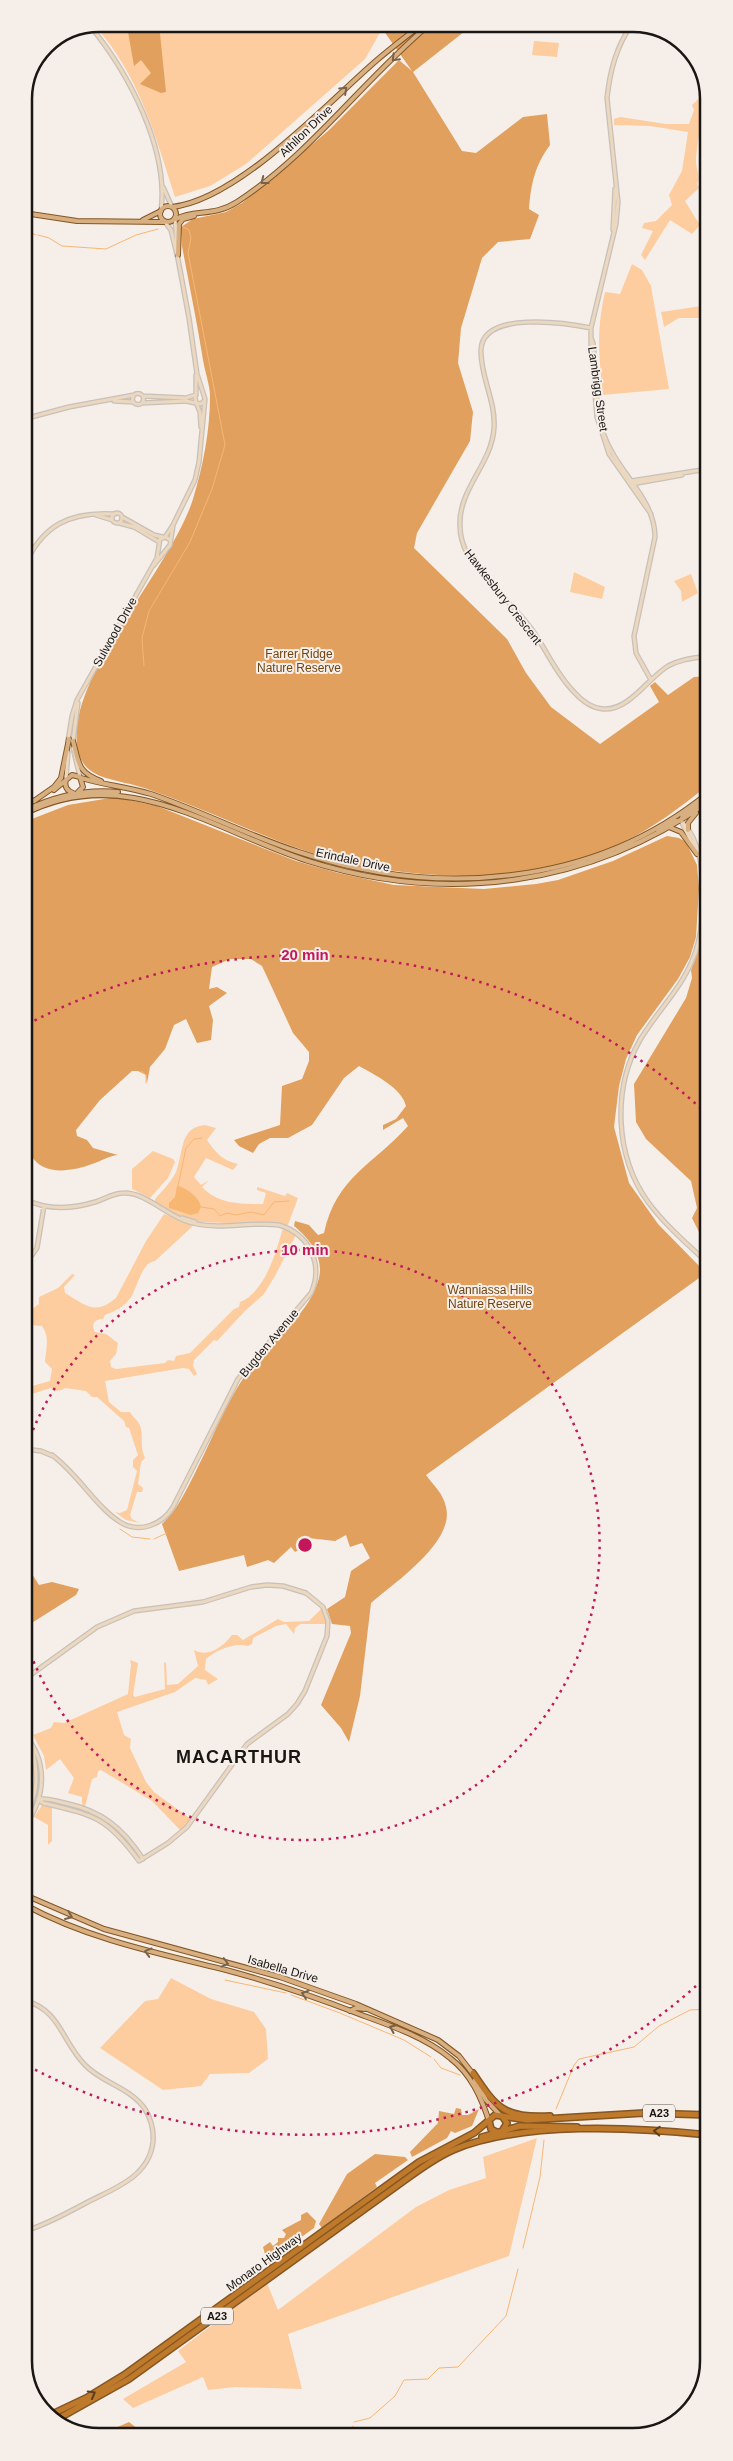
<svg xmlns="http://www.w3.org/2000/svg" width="733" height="2461" font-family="Helvetica,sans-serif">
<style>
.green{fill:#fdcd9f}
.forest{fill:#e1a05e}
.water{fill:#f8b673}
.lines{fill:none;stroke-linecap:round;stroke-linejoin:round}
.stream{stroke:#f8b673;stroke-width:1}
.secondary-casing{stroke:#c7c1bb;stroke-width:5.5}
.primary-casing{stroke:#845623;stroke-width:6}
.highway-casing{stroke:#845623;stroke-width:8}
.secondary{stroke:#ecd7bf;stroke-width:3}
.primary{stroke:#d8af80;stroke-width:4}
.highway{stroke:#be792b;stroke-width:5}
.oneway{stroke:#78624a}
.oneway2{stroke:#5b3e1d}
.ring{fill:none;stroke:#c2185b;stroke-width:2.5;stroke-dasharray:2.5 5}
.labels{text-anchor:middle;stroke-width:4;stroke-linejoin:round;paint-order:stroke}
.shield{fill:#f6efe9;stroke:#5b5754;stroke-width:1}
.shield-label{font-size:11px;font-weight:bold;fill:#191614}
.street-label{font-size:12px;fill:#191614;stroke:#f6efe9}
.park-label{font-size:12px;fill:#704412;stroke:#f6efe9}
.district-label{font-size:18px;font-weight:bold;letter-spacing:1px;fill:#191614;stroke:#f6efe9}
.rim{fill:none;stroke:#191614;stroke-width:2.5}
.centre{fill:#c2185b;stroke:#f6efe9;stroke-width:2.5}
.ring-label{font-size:15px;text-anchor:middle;font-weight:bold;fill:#c2185b;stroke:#f6efe9;stroke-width:4;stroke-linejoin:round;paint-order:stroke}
</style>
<rect width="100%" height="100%" fill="#f6efe9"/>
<path class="green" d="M99,24h275l7,7 -16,28 -119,105 -36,22 -35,11c-20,-62 -36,-122 -80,-171z
M534,41l25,2 -2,14 -25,-2z
M704,78c10,18 0,35 -4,53 -2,8 -3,18 -4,27 -1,10 5,17 1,26l2,4 -14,13 15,24 -8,9 -22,-14 -25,40 -4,-5 12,-24 -11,-3 2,-5 12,-2 16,-16 -3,-10 13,-24 6,-39 -38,-6 -36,-1v-6l6,-2 46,7h23l5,-14 -2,-5c10,-8 12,-15 12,-27z
M632,264l10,6 9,16 18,103 -66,6c-4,-40 -7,-63 2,-103l15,2z
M708,305v9h-4l-2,4h-23l-15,9 -3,-15z
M574,572l31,15 -3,12 -32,-7z
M691,574l7,19 -16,9 -1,-11 -7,-10z
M205,1125l11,3 -9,12c8,12 16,21 31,24l-5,6 -27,-12 -12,19 7,8 8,-5 -7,7c16,17 38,17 61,17l3,-11 -9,-3v-3l28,9 2,-3 11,5 -10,27 -89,-3 -24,-7 -20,-12v-4c7,-8 15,-16 20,-25 9,-19 3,-47 30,-49z
M153,1151l20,8 2,3 -7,16 -18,20 -18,-9v-20z
M164,1214l30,11 -39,36c-15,2 -17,29 -27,40 -6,7 -15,11 -23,14l-2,4c-9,0 -12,6 -8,13l11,2 12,9 -2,11 -6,7 1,6 5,2 49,-6 3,-3 6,1 2,-5 14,-3 44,-44 5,-2 1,-5c25,-10 36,-50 43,-74l13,7 -21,41 -11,18 -19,17 -28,30 -3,-1 -20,20 -1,6 4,8 -3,2 -5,-7 -6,-1 -78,13 4,21 12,10h9c3,6 10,9 11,17 2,11 -1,19 4,29l-4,4 -3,22 5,4 -1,4h-5l-7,23 2,4 8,4 -14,-3 -11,-8 5,1 7,-3 10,-39 -4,-4v-7l5,-5 -9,-27 -3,-1 -2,-6 -27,-24h-5l-6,-6 -21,-3 -3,2 -8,1 -3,-3 -26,8v-8l25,-7 2,-12 -7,-7c1,-13 5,-25 -3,-36l-14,-1 -3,3v-14l14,-10v-7l19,-9 14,-14 3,1 -11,12 1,6c20,12 30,23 51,5l30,-57z
M322,1608l5,16h-27l-5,4 -1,6 -8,-10 -10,2 -23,12 -1,6 -4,2c-13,-4 -32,4 -42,13l-1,11 13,9 -10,6 -2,-5 -11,-2 -20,14 -58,20 7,23 7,4 -1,9 16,34 8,10 38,28 -11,11 -29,-30 -51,-31 -3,1 -1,6 -5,2 -7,28 -3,-2v-8l-14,-4 6,-15 -14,-19 -14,11 -2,-14 -11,-21 18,-7 3,-6 10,1 64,-29 3,-30 -1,-4 8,3 -5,32 2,2 30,-8 -1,-26 2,-1 1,23 11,-1 20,-18 -4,-16c15,8 28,-3 38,-15h5l6,5 35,-21 6,3 25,-1z
M42,1805l10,2v34l-4,4v-20l-14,-8z
M171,1978l40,21 43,13 12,17 2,30 -19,14 -39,1 -9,12 -38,4 -63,-42 45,-47 13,-2z
M537,2138l-28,118 -221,78 14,55 -67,-2 -27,3 -5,-13 -70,31 -10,-9 63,-37 -8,-11 89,-68 11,27 138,-103 33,-17 37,-12 -3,-21z"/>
<path class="forest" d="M119,24h40l7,68 -5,1 -21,-9 11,-11 -10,-13 -7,6 -6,-34 5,-8 -11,5z
M385,24h89l-61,48 49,79 14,2 47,-36 24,-3 3,31c-15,20 -19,39 -21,64l10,6 -9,24 -32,3 -16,16 -21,70 -3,35 15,49 -3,29 -53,92 -3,15 93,91 19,34 25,34 49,37 59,-42 -9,-16 5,-4 13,13 26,-18 14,-1v109c-27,22 -55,43 -86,58 -97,44 -213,40 -313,9 -46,-15 -91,-37 -137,-54 -12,-4 -23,-9 -35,-12 -26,-8 -56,-7 -60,-41 -9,-69 94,-176 116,-246 10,-33 17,-68 17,-103 0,-10 -5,-24 -7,-36 -6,-38 -14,-76 -21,-114l-1,-19 12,-8 33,-7 16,-9 86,-72 71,-71 13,11 -31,-44z
M116,797l41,9 139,55 42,12 56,12 90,4 52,-5 22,-4 55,-19 54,-25 12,2 7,4 11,23 2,23 -3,49 -6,20 -12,22 -41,56 -11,24 -7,27 -5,41 15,56 29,41 48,49 -280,202c8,11 17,18 20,32 9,35 -52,76 -75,96l-11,93 -11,46 -8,-14 -20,-23 30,-72 -1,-7 -18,-2 -5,-15 18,-12 6,-26 19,-13 -8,-15 -12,4 -4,-12 -11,6 -27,-3 -6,10 -7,4 -4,-5 -17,16 -6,-3 -21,7 -3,-12 -65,16 -17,-47c15,-14 24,-33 33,-51 18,-35 33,-77 58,-108 22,-27 57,-52 66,-87 5,-21 -10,-40 -25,-52l1,-5 14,4 9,10 6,-2c12,-56 50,-69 84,-107l-5,-8 -20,12v-5l13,-6 10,-13c-4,-18 -31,-31 -47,-40l-15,12 -32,47 -24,13h-18l-11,6 -6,9 -14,-7 -5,-6 46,-15 2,-39 20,-7 7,-18v-9l-16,-19 -31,-67 -11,-7h-21l-18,8 -3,22 8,-2 10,6 -18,13 4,14 -2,20 -14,3 -11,-24 -12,6 -9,24 -15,18 -3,16 -1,-8 -8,-4h-6l-32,29 -24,30 1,6 10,4 6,8 25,7c-10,1 -16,6 -26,9 -19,7 -49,13 -61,-9 -3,-6 -5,-15 -7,-22v-311l44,-17z
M708,922l1,330 -17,-34 5,-10 -6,-27 -45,-42 -10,-17 -2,-38 52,-86 6,-20 -1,-8z
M25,1557l2,9 12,19 13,-3 27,7 -3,6 -46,29 -5,7z
M456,2108l5,1 1,6h6l11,-6 -7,17 -17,7 -4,-2 -4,7 -35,19 -2,-5 28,-29 1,-12 15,3z
M375,2154l30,3 3,3 -33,23 2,4 -55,41 -3,-4 28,-50z
M307,2212l9,9 -2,7 -32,23 2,3 -16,11 -5,-18 7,-5 3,4 5,-4v-4h6l2,-4 -4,-4 19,-10v-5z
M129,2422l19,15h-53z"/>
<path class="water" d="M177,1186c9,1 23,12 24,21l-3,6 -7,2 -22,-7v-5l6,-6z"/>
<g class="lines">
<path class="stream" d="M24,230l12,5
M38,235l11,3 13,8 44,3 30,-14 22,-6
M144,666l-2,-28 7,-27 41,-69 22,-53 13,-44 -37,-192 3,-15 -2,-8 -6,-3
M141,1071l5,4v8
M178,1186l8,-38 8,-9 8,-1
M201,1207l13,2 6,7 7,-3 9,2 15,-3 13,3 10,-13 15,-1
M120,1529l12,8 18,2
M154,1539l13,-6
M225,1980l61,13
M291,1995l49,18 64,27 27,17
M434,2059l7,9 19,7
M556,2109l18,-44 5,-6 55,-12 25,-21 31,-16 19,-1
M523,2248l17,-71 4,-37
M354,2422l16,-4 25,-22 9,-16 24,-1 11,-11 19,-1 48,-51 12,-47
M347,2436l6,-10"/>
<defs>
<path id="secondary" d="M632,24c-16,23 -22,47 -25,74l11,104 -2,22 -25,104v22l6,67 12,37 42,60
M91,27c38,47 78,122 70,184
M675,39l15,15
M163,187l9,20
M175,219l2,27
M613,230l2,-41
M591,328c-24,-5 -109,-18 -110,22 -1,26 15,51 13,78 -2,36 -36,61 -34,98 0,10 3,20 8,29 16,26 43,47 62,72 16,21 25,46 44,65 8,9 17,16 29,17 26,2 45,-31 65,-43 13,-7 26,-8 40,-10
M592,340c3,7 2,15 2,23 2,24 2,50 10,72 13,37 51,63 51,102l-21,99 2,17 15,27
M132.5 399a5.5 5.5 0 1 1 11 0a5.5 5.5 0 1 1-11 0Z
M195,395l1,8 5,1 3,-3
M196,395v-20
M143,396l43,2 9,-3
M114,401l19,1
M142,403l44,-2 9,2
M197,405l3,7 1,15
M24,419l45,-12 65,-12
M631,481l77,-12
M632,484l50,-9
M112 518a5 5 0 1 1 10 0a5 5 0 1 1-10 0Z
M96,515l16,5
M122,517l32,18 9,2
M119,523l15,4 25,15
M165,537l8,-12 22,-45 4,-18 6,-63 -8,-25 -8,-56 -11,-59 -7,-29 -6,-8
M154,565l16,-20 3,-19
M24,567c18,-42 46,-56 91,-53
M68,741l4,-25 5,-16 80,-142 3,-19 6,-2 4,3
M73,741l5,-38
M73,748l7,29
M66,780l2,-28
M681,821c14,12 20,36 21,55 1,29 2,58 -10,85 -12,29 -36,52 -52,79 -28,49 -25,116 8,162 17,23 39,42 61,62
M681,821l14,28
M24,1199c22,11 48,10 71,3 10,-3 18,-9 29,-9 21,-1 43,23 65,29 28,9 61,-1 90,3 30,9 45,39 32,68l-73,86 -65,128c-11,18 -34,27 -53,15 -24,-15 -42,-48 -68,-67
M182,1218l13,4
M25,1265l12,-17 7,-42
M25,1449l16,2 12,5
M25,1679l72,-52 37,-16 69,-9 48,-15 16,-2 16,1 23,7 17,14 5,14 -1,15 -22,55 -8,13 -9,10 -41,30 -60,83 -19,16 -29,18c-32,-44 -45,-46 -96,-58l-5,-4
M25,1735c23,26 21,63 0,90
M38,1799c9,-1 18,2 27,4 37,8 58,25 78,56
M25,1817c15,-24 12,-46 7,-72
M25,2001c35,8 37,41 60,64 17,18 46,23 60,44 6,10 9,21 8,33 -4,36 -41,47 -69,62 -19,10 -38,21 -59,27"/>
<path id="primary" d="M160 214a8 8 0 1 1 16 0a8 8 0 1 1-16 0Z
M172,207c66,-7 155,-104 205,-147 15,-13 30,-24 45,-36
M24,213l53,8 87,1
M176,219c18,-10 38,-2 61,-17 74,-48 126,-122 193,-178
M143,220l18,-9
M178,255l1,-31 4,-5 11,-3
M73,741c6,22 4,31 28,40
M81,778c23,7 47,9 70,16 50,17 98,42 148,58 137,46 294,35 409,-59
M54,790l12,-10
M73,793c-6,-2 -9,-7 -7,-13l6,-5 8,2 3,10 -5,5
M34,801l20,-14 7,-9 8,-39
M24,806l11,-6
M24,811c30,-15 61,-22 94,-19
M24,814c102,-52 188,16 284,47 139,44 281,25 400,-59
M681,821l2,-6 25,-18
M669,827l12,5 16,22
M658,830l16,-9h7
M688,830v-7l8,-10
M25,1895l79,34 176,48 76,27 82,36 21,16 14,18
M25,1905c63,34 132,48 201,65 45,12 89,27 133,44 30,11 66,23 91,44 21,16 31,39 39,63
M350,2011l6,-3 9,1
M475,2080l11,20 14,15"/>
<path id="highway" d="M473,2073c24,36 31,45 77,43
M502,2116l5,7 -5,8
M489,2121l2,8 7,4
M482,2137l38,-11 57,1
M48,2416l40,-19 36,-22 295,-213 55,-29 21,-18 32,5 117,-7 65,2
M54,2421l75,-42 276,-199c15,-11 30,-22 48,-30 69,-29 182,-23 256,-15"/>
</defs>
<use href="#secondary" class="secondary-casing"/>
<use href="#primary" class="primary-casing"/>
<use href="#highway" class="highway-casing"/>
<use href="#secondary" class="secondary"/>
<use href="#primary" class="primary"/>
<use href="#highway" class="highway"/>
</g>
<defs><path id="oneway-chevron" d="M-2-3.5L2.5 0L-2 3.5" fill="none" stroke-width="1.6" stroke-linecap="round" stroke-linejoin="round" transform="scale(1.25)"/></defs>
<g class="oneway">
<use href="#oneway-chevron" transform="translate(395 58) rotate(135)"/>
<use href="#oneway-chevron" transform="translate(344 90) rotate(-43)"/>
<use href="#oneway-chevron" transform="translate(264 181) rotate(142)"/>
<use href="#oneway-chevron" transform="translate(69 1916) rotate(23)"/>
<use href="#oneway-chevron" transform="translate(148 1952) rotate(-165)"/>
<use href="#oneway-chevron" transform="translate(225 1963) rotate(15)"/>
<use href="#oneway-chevron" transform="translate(305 1994) rotate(-161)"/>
<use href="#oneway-chevron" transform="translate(393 2028) rotate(-156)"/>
</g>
<g class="oneway2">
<use href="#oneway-chevron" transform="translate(657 2131) rotate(-177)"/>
<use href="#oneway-chevron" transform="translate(92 2394) rotate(-29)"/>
</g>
<g class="ring">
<path d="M25 1451A295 295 0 1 1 25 1639"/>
<path d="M707 1976A590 590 0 0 1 28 2066M28 1024A590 590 0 0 1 707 1114"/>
</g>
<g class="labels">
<g class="shield">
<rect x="643" y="2104.5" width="32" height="17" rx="4"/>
<rect x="201" y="2307.5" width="32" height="17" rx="4"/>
</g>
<g class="shield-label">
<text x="659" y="2117">A23</text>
<text x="217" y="2320">A23</text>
</g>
<g class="street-label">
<text transform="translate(306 131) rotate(-44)" y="4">Athllon Drive</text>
<text transform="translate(598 389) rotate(82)" y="4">Lambrigg Street</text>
<text transform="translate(503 597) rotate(52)" y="4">Hawkesbury Crescent</text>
<text transform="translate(115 632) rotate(-61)" y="4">Sulwood Drive</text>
<text transform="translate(353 860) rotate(12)" y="4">Erindale Drive</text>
<text transform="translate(269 1343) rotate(-50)" y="4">Bugden Avenue</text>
<text transform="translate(283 1969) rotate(16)" y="4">Isabella Drive</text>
<text transform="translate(264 2262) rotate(-36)" y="4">Monaro Highway</text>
</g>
<g class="park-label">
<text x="299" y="658">Farrer Ridge<tspan x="299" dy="14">Nature Reserve</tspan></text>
<text x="490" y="1294">Wanniassa Hills<tspan x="490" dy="14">Nature Reserve</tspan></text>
</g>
<g class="district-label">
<text x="239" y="1763">MACARTHUR</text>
</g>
</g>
<path d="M0 0H733V2461H0ZM99 32H633A67 67 0 0 1 700 99V2361A67 67 0 0 1 633 2428H99A67 67 0 0 1 32 2361V99A67 67 0 0 1 99 32Z" fill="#f6efe9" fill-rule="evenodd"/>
<path class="rim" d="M99 32H633A67 67 0 0 1 700 99V2361A67 67 0 0 1 633 2428H99A67 67 0 0 1 32 2361V99A67 67 0 0 1 99 32Z"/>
<circle cx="305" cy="1545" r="8" class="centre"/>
<g class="ring-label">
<text x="305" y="960">20 min</text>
<text x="305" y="1255">10 min</text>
</g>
</svg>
